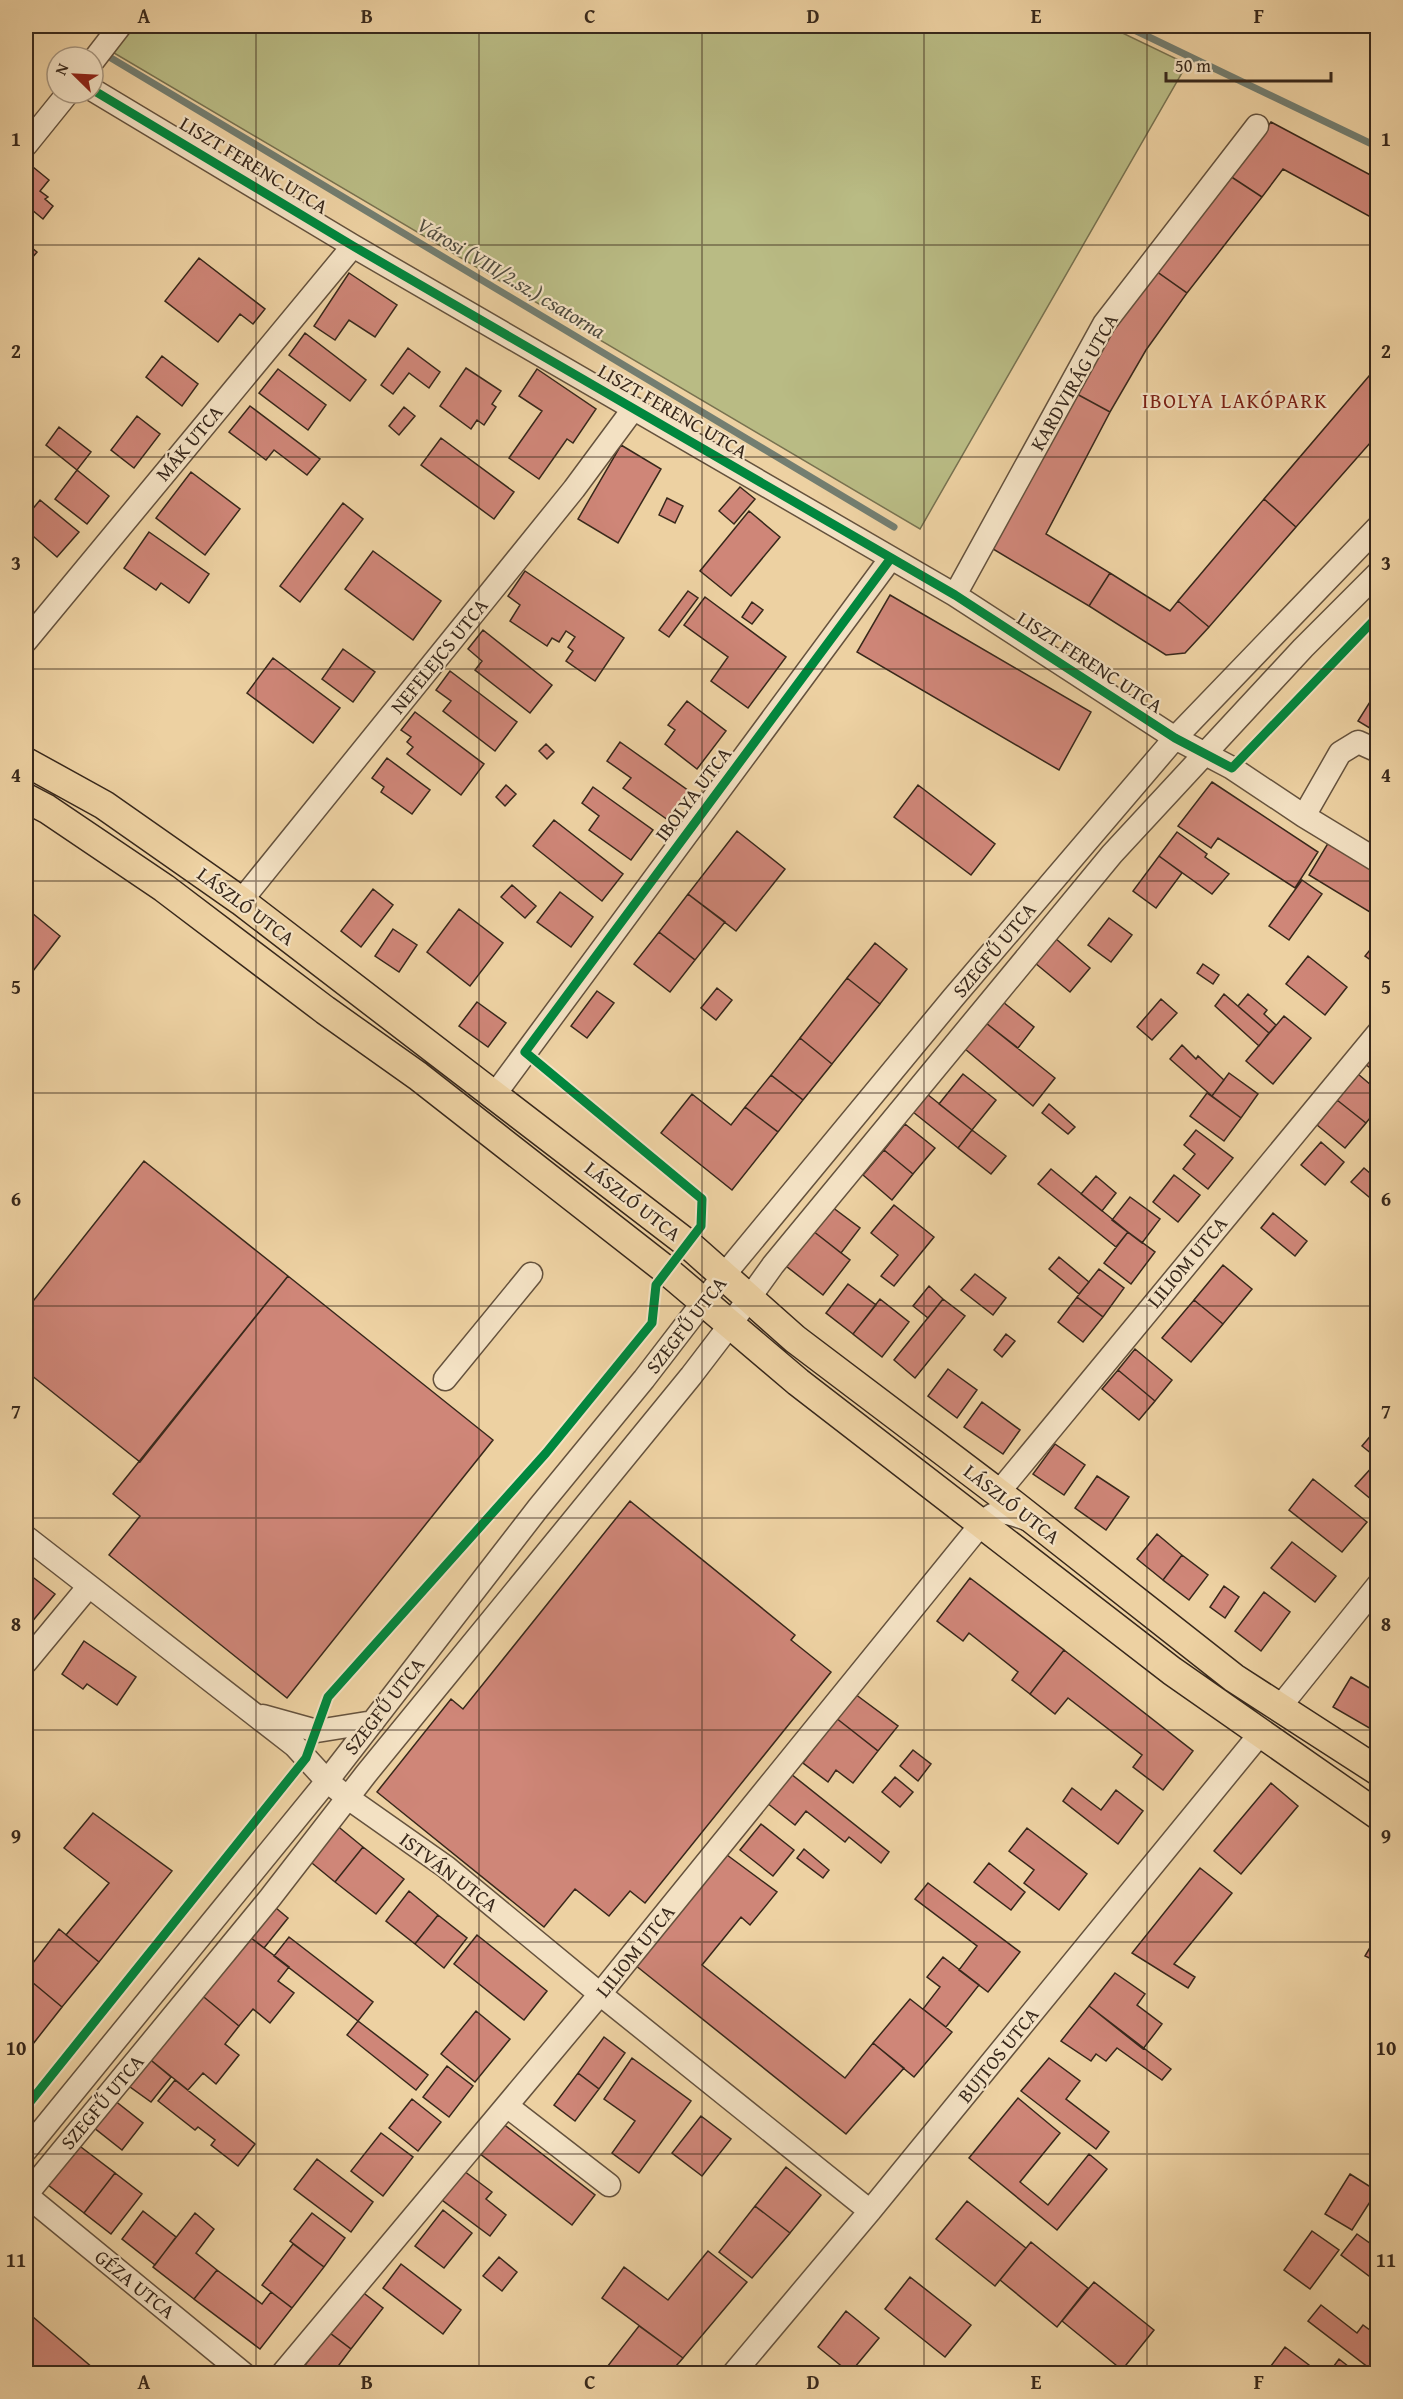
<svg xmlns="http://www.w3.org/2000/svg" width="1403" height="2399" font-family="'Gentium Book Plus',serif">
<style>
.green{fill:#b9bb84;stroke:#787250;stroke-width:1.5}
.lines{fill:none;stroke-linecap:round;stroke-linejoin:round}
.stream{stroke:#737e71;stroke-width:7}
.building{fill:#cf8678;stroke:#38281b;stroke-width:1.5}
.minor-casing{stroke:#65523d;stroke-width:25}
.major-casing{stroke:#38281b;stroke-width:31}
.minor{stroke:#f3e1c3;stroke-width:22}
.major{stroke:#edd1a2;stroke-width:28}
.cycleway-casing{stroke:#f3e1c3;stroke-width:13}
.cycleway{stroke:#00873e;stroke-width:9}
.grid{fill:none;stroke:#38281b;stroke-width:1.5;stroke-opacity:0.55}
.labels{text-anchor:middle;stroke-width:4.5;stroke-linejoin:round;paint-order:stroke}
.street-label{font-size:20px;fill:#38281b;stroke:#f3e1c3}
.water-label{font-size:21px;font-style:italic;fill:#504c3f;stroke:#f3e1c3}
.neighbourhood-label{font-size:21px;letter-spacing:1.5px;fill:#7a1f14;stroke:#f3e1c3}
.neatline{fill:none;stroke:#38281b;stroke-width:2}
.grid-label{font-size:20px;text-anchor:middle;font-weight:bold;fill:#38281b}
</style>
<rect width="100%" height="100%" fill="#edd1a2"/>
<filter id="stains"><feTurbulence type="fractalNoise" baseFrequency=".00333" numOctaves="4"/><feColorMatrix values="0 0 0 0 .2 0 0 0 0 .09 0 0 0 0 .02 0 0 0 .5 -.17"/></filter>
<radialGradient id="worn" r=".72"><stop offset=".6" stop-color="#630" stop-opacity="0"/><stop offset="1" stop-color="#630" stop-opacity=".3"/></radialGradient>
<path class="green" d="M128,26h980l79,38 -267,465 -811,-479z"/>
<g class="lines">
<path class="stream" d="M55,26l8,4
M1126,26l252,121
M111,58l783,469"/>
</g>
<path class="building" d="M1271,122l107,57v42l-95,-52 -21,28 -32,-21z
M33,167l16,13 -9,11 8,6 -3,2 8,7 -10,13 -17,-14v-30z
M1230,176l32,21 -75,96 -31,-22z
M26,243l11,9 -11,13z
M199,258l66,51 -12,15 -13,-10 -22,28 -53,-41z
M1156,271l31,22 -41,57 -36,62 -35,-19 34,-62z
M349,273l48,32 -22,32 -26,-17 -14,20 -21,-14z
M305,333l61,47 -16,21 -61,-46z
M408,348l32,24 -11,16 -20,-15 -16,21 -12,-9z
M162,356l36,28 -16,22 -36,-29z
M466,368l35,23 -9,13 4,3 -12,18 -7,-5 -6,9 -31,-23z
M278,369l48,36 -18,25 -49,-37z
M537,369l59,40 -23,34 -6,-4 -28,40 -30,-21 33,-47 -23,-15z
M1375,369l3,2v63l-82,93 -32,-28z
M1075,393l35,19 -64,122 64,39 -21,33 -96,-57z
M250,406l70,53 -13,16 -33,-25 -8,10 -37,-28z
M404,407l11,9 -16,19 -10,-9z
M137,416l23,18 -26,34 -23,-18z
M59,427l32,25 -14,18 -31,-25z
M441,438l73,54 -20,27 -73,-54z
M621,445l40,24 -43,74 -40,-24z
M77,470l32,26 -22,28 -32,-25z
M191,472l49,37 -35,46 -49,-37z
M740,487l15,12 -21,25 -15,-13z
M667,498l16,8 -8,17 -16,-8z
M1264,499l32,28 -87,100 -31,-26z
M40,500l39,32 -22,25 -31,-27v-13z
M343,503l20,16 -63,83 -20,-16z
M749,511l31,26 -49,59 -31,-25z
M149,532l60,42 -20,29 -28,-20 -5,7 -32,-22z
M373,551l68,50 -28,39 -68,-51z
M525,571l99,67 -29,43 -29,-20 7,-10 -5,-4 7,-10 -9,-6 -7,11 -7,-4 -5,8 -37,-25 10,-16 -12,-9z
M1110,573l60,38 8,-10 31,26 -24,26 -19,2 -77,-49z
M688,591l10,7 -29,39 -10,-7z
M890,595l201,117 -32,58 -202,-118z
M705,597l81,60 -38,51 -37,-27 17,-24 -44,-32z
M752,602l11,8 -11,14 -10,-7z
M483,630l69,55 -22,28 -55,-43 7,-9 -14,-12z
M343,649l32,23 -22,30 -31,-23z
M273,658l67,50 -27,35 -66,-50z
M450,671l67,51 -22,29 -52,-40 8,-10 -15,-11z
M1378,689v44l-20,-12z
M687,701l39,30 -29,38 -32,-25 10,-14 -7,-5z
M415,712l69,52 -23,31 -54,-41 6,-7 -6,-5 4,-5 -10,-7z
M620,742l69,49 -21,29 -45,-32 8,-10 -24,-17z
M546,744l8,8 -7,7 -8,-8z
M387,758l43,32 -18,24 -31,-22 3,-5 -12,-9z
M1212,782l106,70 -23,36 -77,-50 -7,10 -33,-22z
M506,785l10,9 -11,12 -9,-9z
M918,785l77,59 -24,31 -77,-58z
M593,787l60,43 -22,30 -42,-30 10,-14 -17,-13z
M554,820l69,54 -21,27 -69,-55z
M737,831l48,38 -49,62 -48,-37z
M1177,832l30,22 -2,3 24,17 -17,20 -53,-38z
M1330,840l48,29v48l-69,-42z
M1159,856l23,17 -26,35 -23,-17z
M1302,880l20,14 -33,46 -20,-14z
M512,885l24,21 -11,12 -24,-21z
M373,889l20,16 -32,42 -20,-16z
M560,892l33,25 -22,30 -34,-25z
M688,894l37,28 -30,38 -36,-28z
M26,908l34,28 -34,44z
M459,909l44,34 -33,43 -43,-34z
M1109,918l23,17 -21,27 -23,-17z
M393,929l24,16 -18,27 -24,-16z
M659,932l36,28 -25,32 -36,-28z
M1055,938l35,30 -20,24 -35,-29z
M1378,940v25l-13,-9z
M875,943l32,26 -27,35 -33,-26z
M1308,956l39,31 -22,28 -39,-31z
M1203,964l16,11 -6,9 -16,-11z
M847,978l33,26 -48,60 -32,-26z
M717,988l15,12 -16,20 -15,-12z
M597,991l17,12 -27,35 -16,-12z
M1224,994l45,39 -10,13 -44,-40z
M1248,994l19,16 -3,4 12,11 -7,8 -31,-27z
M1161,999l16,14 -25,27 -15,-13z
M477,1002l29,21 -18,24 -29,-21z
M1003,1002l31,25 -16,21 -32,-25z
M1284,1016l27,22 -38,46 -27,-23z
M986,1023l69,55 -22,28 -68,-57z
M800,1038l32,26 -29,36 -32,-25z
M1182,1045l14,14 2,-3 26,24 -12,16 -42,-37z
M1378,1049v25l-13,-10z
M1229,1073l29,21 -17,24 -29,-22z
M963,1074l33,26 -24,30 -33,-26z
M1358,1074l20,17v17l-12,15 -29,-23z
M771,1075l32,25 -25,32 -33,-25z
M1207,1093l34,25 -17,23 -34,-25z
M692,1094l39,31 14,-18 33,25 -46,58 -71,-57z
M927,1094l45,36 -14,18 -45,-36z
M1337,1100l29,23 -21,25 -28,-23z
M1049,1104l26,23 -7,7 -26,-21z
M905,1124l30,24 -22,26 -29,-24z
M972,1130l34,26 -15,18 -33,-26z
M1196,1130l37,28 -25,31 -25,-20 12,-15 -11,-9z
M1321,1142l23,20 -19,23 -24,-20z
M884,1150l29,24 -21,26 -29,-25z
M144,1161l144,115 -148,186 -114,-91v-61z
M1364,1168l14,12v18l-3,4 -24,-20z
M1051,1169l77,63 -12,15 -78,-63z
M1174,1175l26,20 -22,27 -25,-20z
M1096,1176l20,17 -14,18 -21,-17z
M1130,1197l30,22 -18,24 -30,-23z
M894,1205l40,32 -40,49 -13,-10 17,-21 -27,-22z
M832,1207l28,21 -19,25 -28,-22z
M1273,1213l34,28 -12,15 -34,-28z
M813,1231l37,29 -27,35 -37,-29z
M1128,1232l27,20 -24,32 -27,-21z
M1059,1257l30,25 -10,12 -30,-25z
M1223,1265l29,24 -29,35 -29,-24z
M1099,1269l25,19 -21,29 -26,-20z
M975,1274l31,24 -13,17 -32,-25z
M288,1276l205,164 -206,258 -178,-143 31,-39 -27,-22z
M848,1284l28,21 -23,29 -27,-21z
M929,1286l14,13 -15,19 -15,-12z
M1077,1297l26,20 -20,25 -25,-20z
M880,1299l29,23 -27,35 -29,-23z
M943,1299l22,17 -50,62 -21,-18z
M1194,1300l29,24 -32,38 -29,-24z
M1006,1334l9,7 -13,16 -8,-7z
M1135,1349l37,31 -17,21 -37,-31z
M948,1369l29,21 -20,28 -29,-22z
M1118,1370l37,31 -16,19 -37,-31z
M982,1402l38,28 -17,24 -39,-27z
M1378,1427v32l-16,-13z
M1055,1444l30,21 -21,30 -31,-21z
M1374,1465l4,3v37l-23,-19z
M1097,1476l32,21 -23,33 -31,-22z
M1313,1479l54,43 -25,30 -53,-42z
M630,1501l165,134 -4,5 40,32 -186,231 -15,-12 -21,25 -34,-27 -31,38 -167,-135 74,-93 12,10z
M1157,1534l25,21 -19,25 -26,-21z
M1292,1542l44,34 -21,26 -44,-34z
M1182,1555l26,20 -19,25 -26,-20z
M26,1572l29,22 -29,35z
M970,1578l94,72 -34,44 -18,-14 6,-8 -49,-39 -6,8 -26,-20z
M1224,1586l15,11 -14,21 -15,-11z
M1264,1592l26,20 -29,39 -26,-20z
M84,1641l52,36 -19,28 -30,-21 -4,5 -21,-15z
M1064,1650l129,101 -30,39 -30,-23 9,-12 -74,-57 -13,16 -25,-20z
M1351,1677l27,16v40l-45,-26z
M855,1694l43,32 -20,25 -42,-33z
M836,1718l42,33 -25,32 -17,-13 -8,12 -25,-19z
M913,1750l18,14 -13,17 -18,-15z
M791,1774l98,78 -8,11 -32,-26 -4,5 -39,-31 -11,14 -28,-22z
M895,1777l18,15 -13,15 -18,-15z
M1271,1783l27,23 -57,68 -27,-23z
M1072,1788l29,22 15,-20 27,21 -25,33 -55,-43z
M93,1813l79,58 -73,91 -33,-27 43,-52 -45,-35z
M335,1824l28,23 -28,35 -28,-23z
M761,1824l33,26 -21,26 -33,-26z
M1027,1828l60,46 -28,36 -35,-27 10,-13 -25,-19z
M363,1847l41,32 -28,35 -41,-32z
M804,1849l25,21 -6,8 -26,-20z
M727,1855l50,37 -27,33 -9,-8 -39,48 143,113 28,-35 31,25 -58,66 -211,-169z
M989,1863l36,29 -14,18 -37,-28z
M1200,1868l32,25 -58,71 21,13 -7,11 -56,-35z
M928,1883l92,69 -32,40 -29,-22 18,-24 -62,-47z
M409,1891l29,24 -23,29 -29,-23z
M270,1903l18,15 -24,30 -18,-14z
M438,1915l29,23 -23,30 -29,-24z
M59,1929l40,33 -37,45 -36,-30v-5z
M246,1934l43,33 -11,14 16,12 -24,30 -17,-14 -14,17 -40,-33z
M1378,1934v28l-13,-6z
M477,1935l70,56 -23,29 -70,-56z
M289,1937l84,65 -15,19 -84,-65z
M943,1957l36,28 -33,42 -23,-18 17,-22 -13,-10z
M1115,1973l30,21 -8,11 25,19 -19,25 -54,-43z
M26,1977l36,30 -33,42 -3,-3z
M199,1993l40,33 -14,18 14,11 -23,29 -13,-11 -15,17 -41,-33z
M910,1999l42,33 -38,45 -41,-34z
M1089,2006l82,63 -9,11 -45,-32 -11,13 -10,-7 -5,7 -30,-20z
M476,2011l34,28 -35,43 -34,-28z
M358,2021l70,54 -12,15 -69,-55z
M604,2037l21,16 -26,36 -21,-16z
M147,2057l24,20 -20,25 -25,-18z
M632,2058l59,43 -52,72 -27,-20 23,-32 -31,-22z
M1049,2058l31,23 -14,18 43,33 -13,17 -75,-58z
M447,2066l26,20 -24,31 -26,-20z
M578,2073l21,16 -24,32 -21,-16z
M175,2080l80,64 -17,22 -27,-21 4,-5 -17,-13 -3,3 -37,-29z
M1018,2098l42,35 -40,49 28,23 41,-51 18,15 -50,61 -88,-72z
M412,2099l29,23 -23,29 -29,-23z
M114,2100l29,23 -21,27 -29,-23z
M701,2116l30,23 -29,37 -30,-23z
M502,2123l93,72 -23,30 -93,-72z
M381,2133l32,24 -30,39 -32,-25z
M73,2141l42,32 -31,40 -41,-32z
M317,2159l56,43 -22,30 -57,-43z
M786,2167l35,28 -31,38 -35,-27z
M464,2171l28,21 -6,7 20,16 -16,21 -48,-36z
M115,2173l27,21 -31,40 -27,-21z
M1350,2174l27,17 -25,39 -27,-16z
M967,2201l59,47 -31,38 -59,-47z
M755,2206l35,27 -38,45 -33,-26z
M443,2210l29,23 -28,35 -29,-22z
M143,2211l33,26 -21,28 -33,-26z
M195,2213l19,16 -18,24 21,17 -23,29 -41,-32z
M312,2213l33,25 -21,29 -34,-26z
M1312,2231l27,19 -29,39 -26,-19z
M1357,2234l21,15v25l-5,5 -32,-24z
M1031,2242l57,46 -31,39 -57,-47z
M293,2244l31,23 -32,41 -30,-23z
M708,2251l39,31 -64,76 -81,-60 22,-31 44,33z
M499,2257l18,15 -15,19 -19,-15z
M401,2264l60,46 -18,24 -60,-46z
M217,2270l45,34 9,-12 21,16 -32,41 -66,-50z
M910,2277l61,48 -26,32 -60,-48z
M1094,2282l60,48 -32,40 -60,-49z
M361,2291l22,17 -32,41 -21,-16z
M1321,2305l36,28 6,-8 15,11 -1,38 -69,-53z
M26,2311l74,63h-74z
M846,2311l33,27 -29,35 -32,-26z
M639,2326l44,32 -14,16h-53l-9,-7z
M330,2333l21,16 -18,24 -35,1z
M1285,2347l36,27h-56z
M1339,2359l19,15h-30z"/>
<g class="lines">
<defs>
<path id="minor" d="M93,61l27,-35
M93,90l260,156 602,349 220,143 57,30 72,48 74,45
M26,145l42,-52
M955,595l149,-271 153,-198
M26,641l327,-395
M1304,816l36,-63 18,-11 20,9
M241,901l333,-412 60,-81
M495,1094l396,-536
M445,1379l86,-105
M998,1493l380,-460
M26,1537l269,209 32,35 21,17 98,69 154,127 270,217
M26,1662l63,-76
M1279,1708l99,-123
M263,1716l54,15 56,-9
M507,2106l102,79
M26,2150l301,-369 212,-274 105,-128 80,-104 229,-277 222,-260 203,-211
M26,2195l244,-297 96,-124 325,-398 39,-51 43,-60 339,-411 191,-206 75,-75
M26,2195l218,179
M282,2374l318,-380 382,-471c16,-17 27,-10 47,-3
M733,2374l137,-163 390,-477"/>
<path id="major" d="M26,762l78,43 137,96 447,343 107,95 218,165 221,174 144,93
M26,798l21,11 117,79 161,122 93,66 248,194 132,112 374,289 206,144"/>
</defs>
<use href="#minor" class="minor-casing"/>
<use href="#major" class="major-casing"/>
<use href="#minor" class="minor"/>
<use href="#major" class="major"/>
<defs>
<path id="cycleway" d="M93,90l260,156 602,349 220,143 57,30 146,-152
M26,2107l280,-349 22,-61 218,-244 106,-130 4,-38 45,-59 1,-27 -177,-147 366,-494"/>
</defs>
<use href="#cycleway" class="cycleway-casing"/>
<use href="#cycleway" class="cycleway"/>
</g>
<path class="grid" d="M256,26v2348M479,26v2348M702,26v2348M924,26v2348M1147,26v2348M26,245h1352M26,457h1352M26,669h1352M26,881h1352M26,1093h1352M26,1306h1352M26,1518h1352M26,1730h1352M26,1942h1352M26,2154h1352"/>
<g class="labels">
<g class="street-label">
<text transform="translate(254 165) rotate(31)" y="7">LISZT FERENC UTCA</text>
<text transform="translate(1074 382) rotate(-60)" y="7">KARDVIRÁG UTCA</text>
<text transform="translate(673 411) rotate(30)" y="7">LISZT FERENC UTCA</text>
<text transform="translate(189 443) rotate(-50)" y="7">MÁK UTCA</text>
<text transform="translate(439 656) rotate(-51)" y="7">NEFELEJCS UTCA</text>
<text transform="translate(1090 662) rotate(33)" y="7">LISZT FERENC UTCA</text>
<text transform="translate(693 794) rotate(-53)" y="7">IBOLYA UTCA</text>
<text transform="translate(246 906) rotate(37)" y="7">LÁSZLÓ UTCA</text>
<text transform="translate(994 950) rotate(-50)" y="7">SZEGFŰ UTCA</text>
<text transform="translate(633 1201) rotate(38)" y="7">LÁSZLÓ UTCA</text>
<text transform="translate(1187 1262) rotate(-50)" y="7">LILIOM UTCA</text>
<text transform="translate(686 1325) rotate(-52)" y="7">SZEGFŰ UTCA</text>
<text transform="translate(1012 1504) rotate(38)" y="7">LÁSZLÓ UTCA</text>
<text transform="translate(384 1706) rotate(-52)" y="7">SZEGFŰ UTCA</text>
<text transform="translate(449 1872) rotate(37)" y="7">ISTVÁN UTCA</text>
<text transform="translate(635 1951) rotate(-51)" y="7">LILIOM UTCA</text>
<text transform="translate(998 2055) rotate(-51)" y="7">BUJTOS UTCA</text>
<text transform="translate(102 2102) rotate(-50)" y="7">SZEGFŰ UTCA</text>
<text transform="translate(135 2284) rotate(39)" y="7">GÉZA UTCA</text>
</g>
<g class="water-label">
<text transform="translate(511 278) rotate(31)" y="7">Városi (VIII/2.sz.) csatorna</text>
</g>
<g class="neighbourhood-label">
<text x="1235" y="408">IBOLYA LAKÓPARK</text>
</g>
</g>
<rect width="1403" height="2399" fill="none" stroke="#edd1a2" stroke-width="66"/>
<g transform="translate(75 75) rotate(294)"><circle r="28" fill="#f3e1c3" stroke="#a89780" stroke-width="1.5"/>
<path d="M0-4.5L10 22L0 15L-10 22Z" fill="#8f2418"/>
<text y="-9" font-size="16" font-weight="bold" text-anchor="middle" fill="#38281b">N</text>
</g>
<path d="M1166 72v9h165v-9" fill="none" stroke="#38281b" stroke-width="3"/>
<text x="1175" y="72" font-size="18" fill="#38281b" stroke="#f3e1c3" stroke-width="4.5" paint-order="stroke">50 m</text>
<rect x="33" y="33" width="1337" height="2333" class="neatline"/>
<g class="grid-label">
<text x="144" y="23">A</text>
<text x="367" y="23">B</text>
<text x="590" y="23">C</text>
<text x="813" y="23">D</text>
<text x="1036" y="23">E</text>
<text x="1259" y="23">F</text>
<text x="16" y="146">1</text>
<text x="1386" y="146">1</text>
<text x="16" y="358">2</text>
<text x="1386" y="358">2</text>
<text x="16" y="570">3</text>
<text x="1386" y="570">3</text>
<text x="16" y="782">4</text>
<text x="1386" y="782">4</text>
<text x="16" y="994">5</text>
<text x="1386" y="994">5</text>
<text x="16" y="1206">6</text>
<text x="1386" y="1206">6</text>
<text x="16" y="1418">7</text>
<text x="1386" y="1418">7</text>
<text x="16" y="1631">8</text>
<text x="1386" y="1631">8</text>
<text x="16" y="1843">9</text>
<text x="1386" y="1843">9</text>
<text x="16" y="2055">10</text>
<text x="1386" y="2055">10</text>
<text x="16" y="2267">11</text>
<text x="1386" y="2267">11</text>
<text x="144" y="2389">A</text>
<text x="367" y="2389">B</text>
<text x="590" y="2389">C</text>
<text x="813" y="2389">D</text>
<text x="1036" y="2389">E</text>
<text x="1259" y="2389">F</text>
</g>
<rect width="100%" height="100%" filter="url(#stains)"/>
<rect width="100%" height="100%" fill="url(#worn)"/>
</svg>
